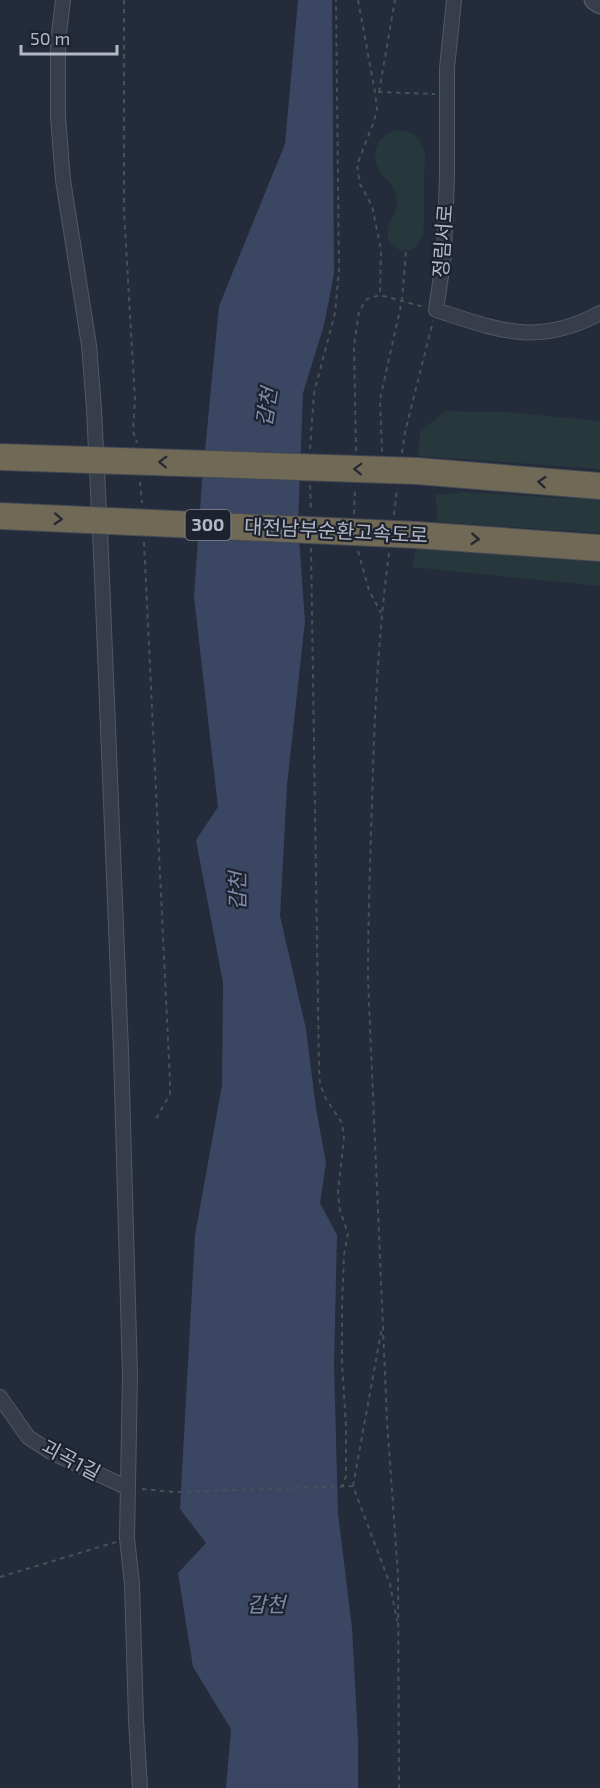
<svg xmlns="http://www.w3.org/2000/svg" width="600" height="1788" font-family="'Exo 2','Noto Sans KR',sans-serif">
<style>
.green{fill:#27383c}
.water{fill:#3b4662}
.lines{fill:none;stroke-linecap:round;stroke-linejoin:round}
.minor-casing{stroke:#535865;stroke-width:16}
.tertiary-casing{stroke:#535865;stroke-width:21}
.motorway-casing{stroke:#434855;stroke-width:28}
.path{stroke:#445358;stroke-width:2;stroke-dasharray:4.5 4.5;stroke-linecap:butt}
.minor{stroke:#383d4a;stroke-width:14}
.tertiary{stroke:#383d4a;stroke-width:18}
.motorway{stroke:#706955;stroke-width:26}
.motorway-bridge-casing{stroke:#434855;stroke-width:28;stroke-linecap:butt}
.motorway-bridge{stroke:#706955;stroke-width:26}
.oneway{stroke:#252933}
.labels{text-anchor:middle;stroke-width:4.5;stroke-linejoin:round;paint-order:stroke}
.shield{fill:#1d222f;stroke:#868b99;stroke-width:1.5}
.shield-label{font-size:18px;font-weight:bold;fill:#b3b8c6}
.street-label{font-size:20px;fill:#b3b8c6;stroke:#1d222f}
.water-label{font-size:21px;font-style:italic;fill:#7d8bab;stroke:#1d222f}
</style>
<rect width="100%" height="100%" fill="#242b3a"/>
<path class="green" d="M398,130c16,1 23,8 27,24 -1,20 -1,40 -1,60 -1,7 1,16 -2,23 -3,8 -11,16 -21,13 -5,-1 -11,-6 -13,-12 -4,-13 11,-24 9,-39 -2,-15 -13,-19 -19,-31 -8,-17 2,-35 20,-38z
M445,411l60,1 95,9v48l-182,-13 2,-24z
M463,492l137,8v33l-162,-11 -3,-27z
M416,546l184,14v26l-188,-19z"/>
<path class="water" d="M298,0h34l2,274 -10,51 -21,68 -5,132 7,96 -18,164 -7,131 26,113 10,79 10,55 -6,40 17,32 -3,130 4,148 14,115 6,111v49h-132l5,-59 -38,-62 -15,-94 28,-30 -26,-34 15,-274 27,-150 1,-102 -27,-143 22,-33 -24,-210 8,-116 17,-175 66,-162z"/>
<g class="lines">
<defs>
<path id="minor" d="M63,0l-5,42v75l5,63 26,165 5,64 7,144 20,498 9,324 -3,163 5,46 4,136 4,68
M454,0l-7,68v108l-3,79 -8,55c62,20 102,37 164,3
M0,1397l28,40 23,15 75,35"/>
<path id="tertiary" d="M594,0l6,4"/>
<path id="motorway" d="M417,471l183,15
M417,535l183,13"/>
</defs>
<use href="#minor" class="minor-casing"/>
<use href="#tertiary" class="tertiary-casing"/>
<use href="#motorway" class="motorway-casing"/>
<path class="path" d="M124,0v212l11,188 -2,31 4,12
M358,0l17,92 2,18 -4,14 -16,41 3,19 12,22 9,43 -1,44
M378,92l57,2
M379,92l16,-92
M310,449l4,-56 21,-80 4,-43 -3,-270
M356,451l-2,-105 5,-35 8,-12 13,-4 44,12
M382,452l-2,-53 22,-98 4,-50
M402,453l3,-21 28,-111
M140,482l2,21
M310,485l1,27
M354,514l1,-25
M394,515l3,-27
M144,542l26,539v13l-14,25
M311,548l8,522 1,14 5,13 17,26 2,15 -6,54 2,18 8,24 -4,21 -2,52v56l4,64v49l-4,11
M358,551l11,39 12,23
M389,553c-11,84 -15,168 -17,252 -2,58 -4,116 -4,174l19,442 11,154 1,213
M353,1486l29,-159
M142,1489l33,3 178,-6 37,98 7,37
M0,1577l116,-35"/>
<use href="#minor" class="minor"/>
<use href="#tertiary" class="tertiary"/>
<use href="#motorway" class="motorway"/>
<defs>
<path id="motorway-bridge" d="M0,457l417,14
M0,516l417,19"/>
</defs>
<use href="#motorway-bridge" class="motorway-bridge-casing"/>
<use href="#motorway-bridge" class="motorway-bridge"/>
</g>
<defs><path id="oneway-chevron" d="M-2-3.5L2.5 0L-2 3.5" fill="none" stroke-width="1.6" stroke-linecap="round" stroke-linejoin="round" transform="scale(1.5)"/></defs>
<g class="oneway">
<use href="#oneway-chevron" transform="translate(163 462) rotate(-178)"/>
<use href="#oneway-chevron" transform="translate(358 469) rotate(-178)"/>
<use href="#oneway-chevron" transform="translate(542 482) rotate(-175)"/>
<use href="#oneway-chevron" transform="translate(58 519) rotate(3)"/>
<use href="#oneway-chevron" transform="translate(475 539) rotate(4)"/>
</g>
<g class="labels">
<rect class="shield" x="185.5" y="510" width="45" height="30" rx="4.5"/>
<g class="shield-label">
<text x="208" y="531">300</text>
</g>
<g class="street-label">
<text transform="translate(443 241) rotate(-86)" y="7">정림서로</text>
<text transform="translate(336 531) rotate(3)" y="7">대전남부순환고속도로</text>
<text transform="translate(71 1460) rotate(28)" y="7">괴곡1길</text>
</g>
<g class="water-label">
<text transform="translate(267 407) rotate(-81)" y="7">갑천</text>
<text transform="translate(238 891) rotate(-90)" y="7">갑천</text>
<text x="266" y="1612">갑천</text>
</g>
</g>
<path d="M21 45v9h96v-9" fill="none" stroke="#b3b8c6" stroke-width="3"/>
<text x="30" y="45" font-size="18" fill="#b3b8c6" stroke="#1d222f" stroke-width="4.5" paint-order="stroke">50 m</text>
</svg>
